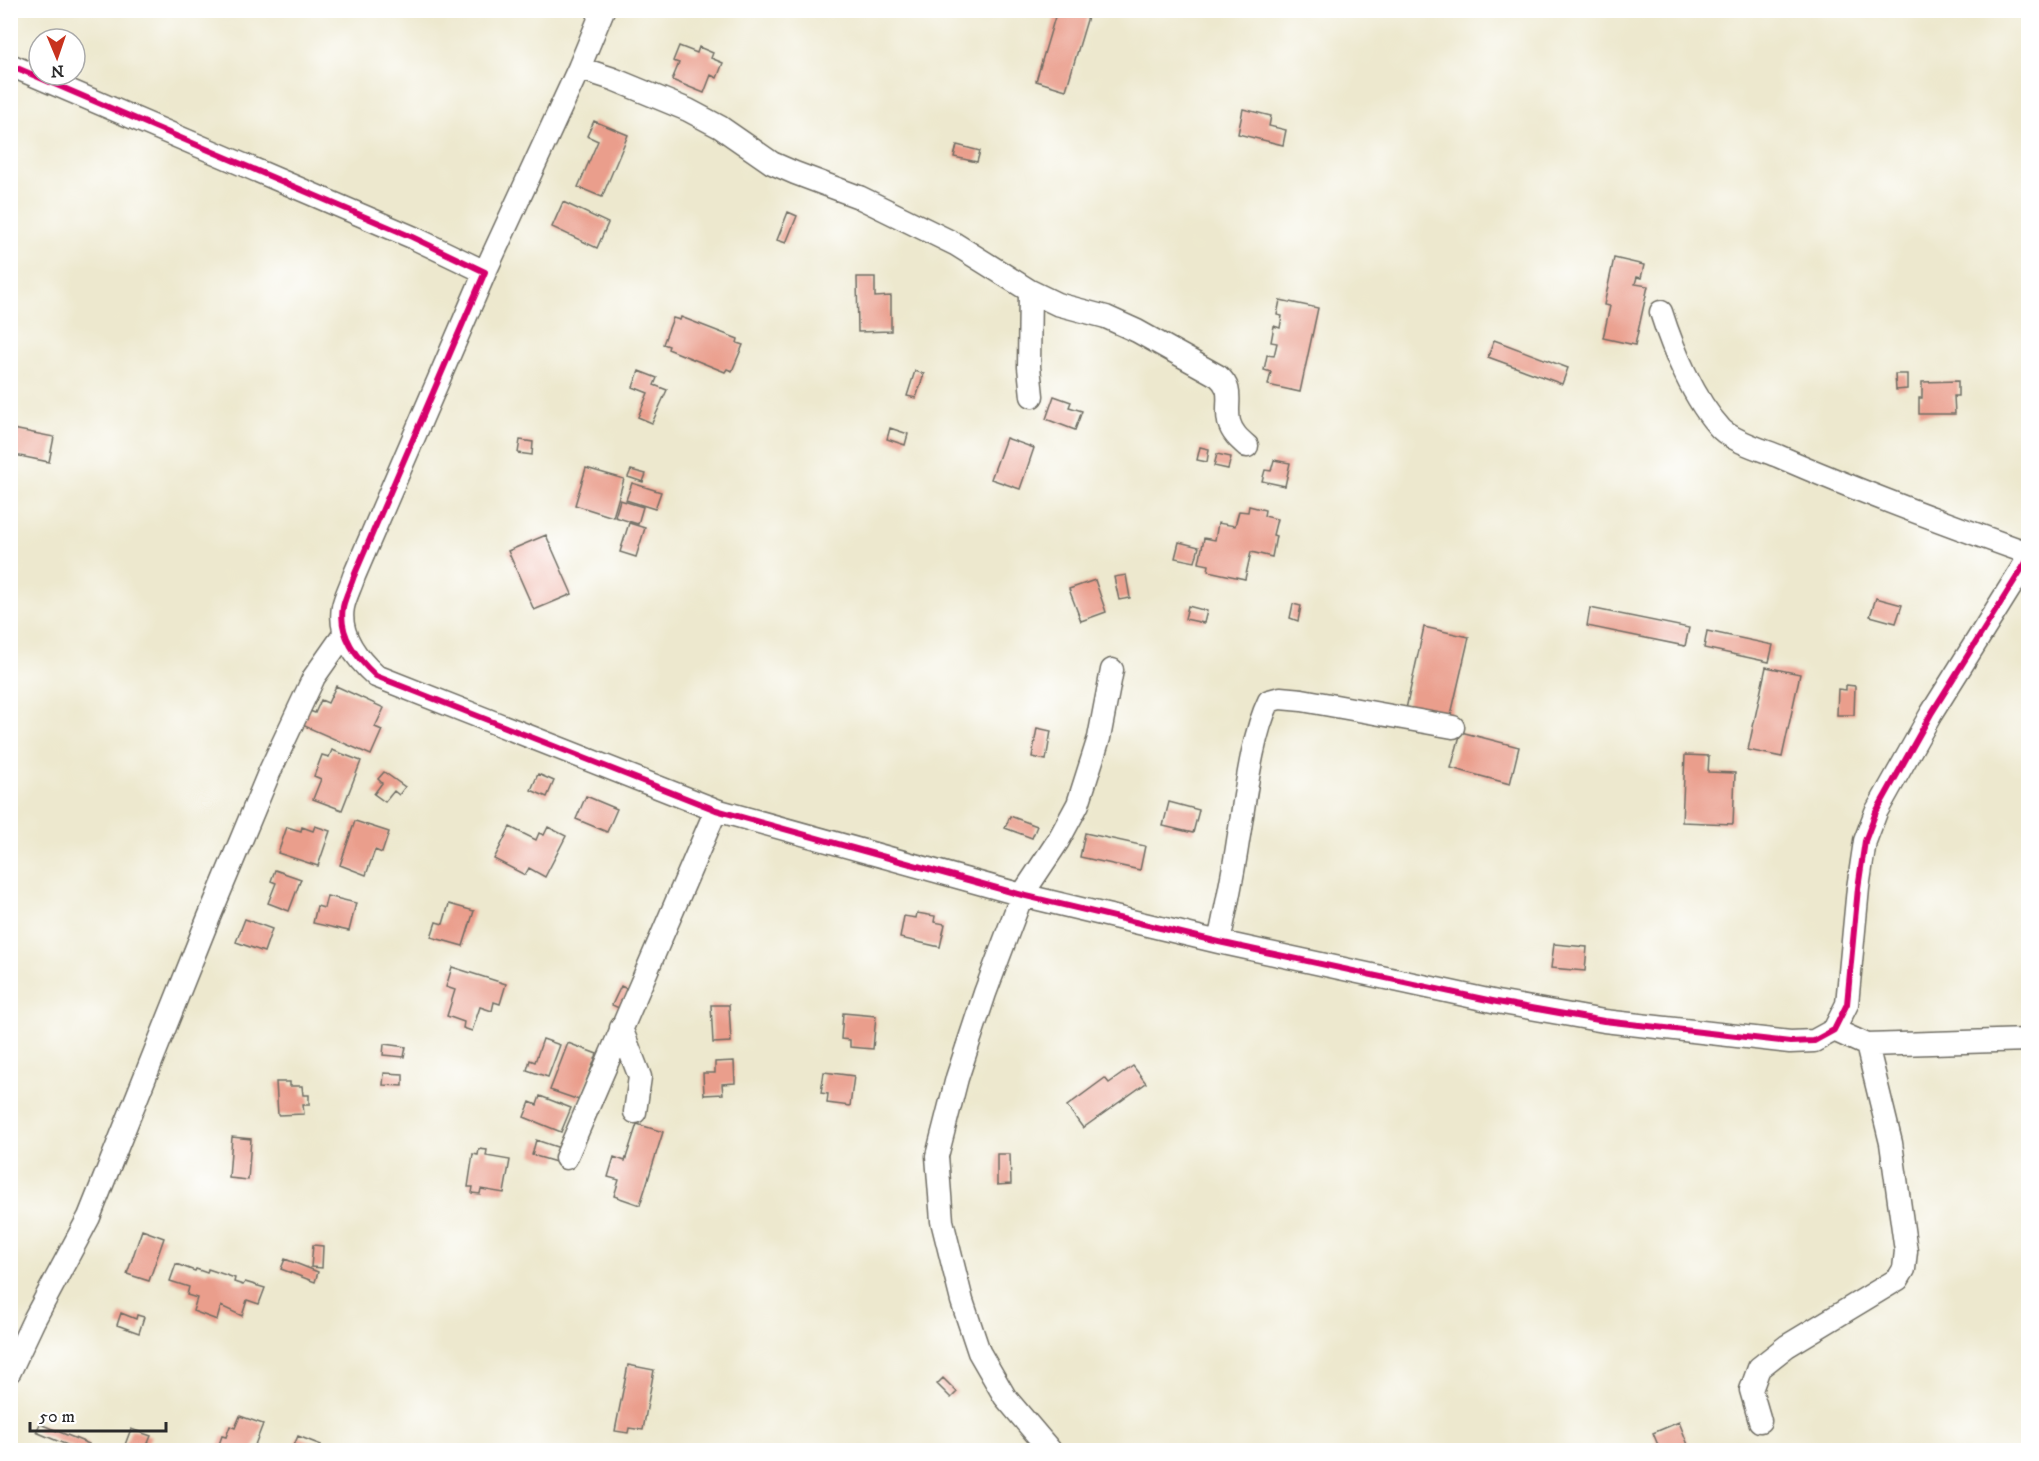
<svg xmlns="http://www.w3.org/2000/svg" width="2039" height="1461" font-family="'IM FELL DW Pica',serif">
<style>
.building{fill:#ea9e8c}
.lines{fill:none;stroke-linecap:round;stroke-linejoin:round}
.minor-casing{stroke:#6f6d64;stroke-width:25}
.minor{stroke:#fff;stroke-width:22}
.cycleway-casing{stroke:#fff;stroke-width:10}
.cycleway{stroke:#d6006c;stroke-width:6}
</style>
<rect width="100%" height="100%" fill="#fff"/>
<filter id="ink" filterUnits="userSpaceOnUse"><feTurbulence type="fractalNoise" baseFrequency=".0167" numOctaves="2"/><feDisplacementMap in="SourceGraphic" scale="12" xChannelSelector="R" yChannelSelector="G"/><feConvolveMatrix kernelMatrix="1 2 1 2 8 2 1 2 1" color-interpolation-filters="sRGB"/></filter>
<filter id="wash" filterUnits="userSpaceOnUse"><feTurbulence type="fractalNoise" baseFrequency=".008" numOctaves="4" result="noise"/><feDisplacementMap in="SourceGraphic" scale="24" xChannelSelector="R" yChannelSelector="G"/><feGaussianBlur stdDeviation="1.35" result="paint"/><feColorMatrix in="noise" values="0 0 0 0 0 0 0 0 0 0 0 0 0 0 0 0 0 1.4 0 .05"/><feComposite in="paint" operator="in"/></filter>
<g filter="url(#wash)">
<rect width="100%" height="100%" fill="#ede8ce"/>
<g id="blocks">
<path class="building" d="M1057,10h33l-24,80 -30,-9z
M679,46l18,7 2,-6 14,6 -2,5 12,5 -6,15 -6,-3 -7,18 -32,-13 7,-17 -6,-2z
M1243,109l28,7 -2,10 17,4 -3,15 -45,-11z
M594,121l34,14 -26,62 -24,-10 20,-46 -11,-5z
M957,145l23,6 -3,11 -23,-5z
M563,202l45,21 -11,25 -45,-21z
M788,212l9,4 -11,27 -9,-3z
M1614,258l30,7 -3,13 -4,-1 -2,7 13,2 -13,59 -32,-7 7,-32 -6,-1z
M857,277h18v20l16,-1v35l-33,1z
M1280,300l38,8 -18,84 -32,-7 3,-13 -7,-2 3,-15 7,1 3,-13 -6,-1 3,-16 6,2 2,-12 -5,-1z
M681,317l57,22 -1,4 6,2 -11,26 -5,-2 -2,3 -57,-23 1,-3 -6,-2 10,-26 7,2z
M1494,340l74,28 -6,16 -74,-27z
M639,371l18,7 -3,7 13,5 -15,33 -14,-6 10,-24 -15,-6z
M915,371l9,3 -8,24 -9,-2z
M1895,374h12v15l-11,1z
M1958,381v15h-4l1,18h-36v-16h3v-16z
M1054,396l17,6 -2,5 13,4 -7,19 -29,-11z
M890,428l18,6 -3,11 -18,-6z
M13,429l41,8 -5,25 -39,-8z
M1006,438l28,10 -14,41 -29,-10z
M520,440l13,2 -1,13 -14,-2z
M1200,447l9,2 -2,13 -10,-2z
M1217,454l14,3 -3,12 -14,-3z
M1274,460l16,3 -5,23 -23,-5 3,-11 6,1z
M586,468l38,11 -11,38 -38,-12z
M631,470l15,4 -3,8 -15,-5z
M632,483l29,9 -6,17 -29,-9z
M620,500l23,7 -5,17 -23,-7z
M1249,506l16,4 -1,6 13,3 -4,16 3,1 -4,21 -21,-5 -6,27 -37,-8 1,-6 -10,-2 5,-25 11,2 3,-17 17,3 4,-15 9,1z
M629,523l16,5 -9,29 -16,-5z
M546,535l26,59 -38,16 -26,-59z
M1179,542l20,5 -4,15 -20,-4z
M1126,575l4,23 -11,2 -5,-23z
M1095,580l11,32 -25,9 -12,-32z
M1876,598l26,7 -6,18 -26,-7z
M1293,604l8,2 -3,15 -8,-3z
M1188,606l19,5 -3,12 -19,-4z
M1590,608l99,20 -4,18 -98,-20z
M1424,627l45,10 -19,82 -44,-10z
M1707,631l66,14 -4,17 -65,-14z
M1766,667l34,7 -18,83 -34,-7z
M1846,685l9,1 -1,29h-17l1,-26 8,1z
M336,686l48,22 -9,19 7,3 -11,25 -71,-31 7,-14 8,3 6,-13 7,3z
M1037,728l14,3 -5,29 -14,-3z
M1461,732l58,15 -9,37 -59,-16z
M332,750l29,11 -19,49 -29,-11 8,-20 -7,-3 8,-21 7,2z
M1685,755l24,1 -1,16 27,1 -2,51 -51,-2z
M384,772l21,15 -6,8 -5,-4 -9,11 -11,-8 8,-11 -4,-4z
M538,774l16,7 -7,16 -16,-7z
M586,796l31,13 -10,23 -31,-13z
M1169,802l30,8 -6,23 -30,-7z
M1010,816l27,10 -5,12 -27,-10z
M355,821l34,11 -7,21 -7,-3 -9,25 -26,-10z
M315,826l15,5 -12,35 -40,-13 9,-26 14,4 1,-4 11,4z
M510,827l26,13 3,-7 5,2 4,-8 18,9 -21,41 -16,-9 -4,7 -31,-16z
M1085,833l60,13 -5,24 -60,-13z
M275,870l26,9 -12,32 -21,-8 8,-20 -5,-2z
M327,896l29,7 -7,28 -36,-8 4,-17 7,2z
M449,904l25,7 -11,35 -32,-9 5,-15 7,2z
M917,913l18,3 -1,6 11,2 -5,23 -40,-9 4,-22 12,2z
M245,919l27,10 -8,23 -28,-10z
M1554,944l33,3 -2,24 -34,-3z
M452,967l54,17 -6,20 -6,-2 -2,9 -12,-4 -8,24 -9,-3 1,-6 -17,-6 8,-26 -9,-3z
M621,986l8,4 -8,19 -9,-4z
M711,1005h18l2,37 -18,1z
M843,1013l33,3 -3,33 -23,-2v-7l-9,-1z
M543,1039l17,6 -12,32 -21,-7 3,-10 5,2z
M568,1043l29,11 -18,46 -29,-10z
M384,1044l22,3 -2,10 -21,-2z
M734,1061l1,22 -13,1 1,10 -19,1 -1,-22h12v-11z
M1133,1066l13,17 -63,45 -16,-22 38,-28 4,5z
M824,1072l30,4 -4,30 -23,-3 1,-9 -7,-1z
M384,1073l19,1v12l-20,-1z
M276,1082h14v4h12l1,9h6v10h-6l1,9 -26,1z
M540,1096l31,12 -10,24 -37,-15 6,-15 7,3z
M637,1124l26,8 -23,73 -26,-9 5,-16 -11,-3 6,-20 11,4z
M232,1137l19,2 -3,41 -19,-2z
M536,1140l24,8 -4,14 -24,-7z
M479,1149l8,1 -1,6 24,4 -6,33 -23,-4 -1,5 -8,-1 1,-6h-5l5,-33 5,1z
M997,1154h13l1,30 -14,1z
M142,1230l22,8 -15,43 -22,-7z
M313,1245l10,1 -1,22 -11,-1z
M285,1259l33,13 -3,10 -34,-13z
M176,1264l19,7 1,-2 11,4 1,-4 27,9 -1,4 9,3 2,-3 20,6 -6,16 -12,-4 -5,16 -21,-10 -4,14 -24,-9 4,-13 -10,-3 2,-8 -19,-6z
M121,1313l15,6 1,-4 7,2 -5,16 -22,-8z
M628,1365l26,5 -11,60 -14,-2 -1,5 -13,-2z
M943,1378l14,14 -6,6 -14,-14z
M240,1416l23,8 -10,26h-36l5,-14 4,1 4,-11 5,2z
M1679,1422l11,28h-30l-7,-17z
M40,1424l49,20 -3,6h-7l-43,-18z
M131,1429l20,7 -6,14h-22z
M298,1436l23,9 -3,5h-26z"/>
</g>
</g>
<g filter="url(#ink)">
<use href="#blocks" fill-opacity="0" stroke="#6f6d64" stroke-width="1.5"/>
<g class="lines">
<defs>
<path id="minor" d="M10,65l402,172 73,35 -131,304c-3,10 -9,21 -11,31 -5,28 13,51 33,69l340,134 306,85 197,47 278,60 107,19 186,21 24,-1 20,-11 13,-26 11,-116 7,-47 11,-29 55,-98 97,-155
M579,68l34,11 75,31 32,17 52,36 23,10 64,24 96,47 75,47 27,13 49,13 31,14 81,45c17,14 7,27 11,46 3,11 10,17 18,24
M485,272l94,-204 24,-58
M1030,291l-1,76 3,29
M1661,312c12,38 33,88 60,117 12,12 42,21 57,27 82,36 166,67 250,97
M1219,942c7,-33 14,-67 19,-101 7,-41 13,-103 31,-140l11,-3 22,2 151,27
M621,1028l19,49 -5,35
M1834,1030l33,15 161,-5
M566,1158l150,-348
M10,1371l24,-51 55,-103 118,-295 62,-149 45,-96 31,-44
M1760,1421l-9,-31 8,-22 28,-22 111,-67 6,-10 2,-18 -15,-108 -24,-98
M1050,1450l-45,-53 -26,-45 -17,-51 -20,-80 -5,-65 20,-78 28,-85 37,-98 36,-54 20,-37 21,-66 13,-68"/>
</defs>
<use href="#minor" class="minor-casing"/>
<use href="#minor" class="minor"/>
<defs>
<path id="cycleway" d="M10,65l402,172 73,35 -131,304c-3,10 -9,21 -11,31 -5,28 13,51 33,69l340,134 306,85 197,47 278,60 107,19 186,21 24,-1 20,-11 13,-26 11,-116 7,-47 11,-29 55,-98 97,-155"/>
</defs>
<use href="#cycleway" class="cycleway-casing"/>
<use href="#cycleway" class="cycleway"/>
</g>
</g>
<rect width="2039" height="1461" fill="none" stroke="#fff" stroke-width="36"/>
<g transform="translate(57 57) rotate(178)"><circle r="28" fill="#ffffff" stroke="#aaaaaa" stroke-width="1.5"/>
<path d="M0-4.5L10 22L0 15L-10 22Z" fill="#c8321e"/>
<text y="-9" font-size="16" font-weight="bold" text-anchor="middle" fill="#2b2b2b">N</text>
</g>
<path d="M30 1422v9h136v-9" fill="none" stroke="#2b2b2b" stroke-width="3"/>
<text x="39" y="1422" font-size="18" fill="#2b2b2b" stroke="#ffffff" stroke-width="4.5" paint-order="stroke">50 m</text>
</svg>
